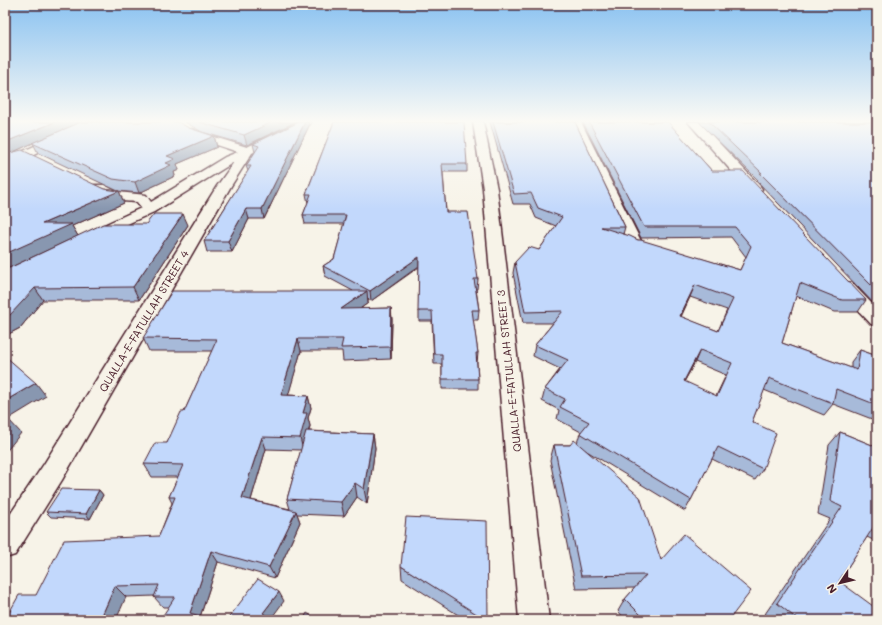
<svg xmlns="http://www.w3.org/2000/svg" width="882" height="625" font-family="Mali,sans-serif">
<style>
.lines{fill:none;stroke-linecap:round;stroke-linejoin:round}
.minor-casing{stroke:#4a1f2b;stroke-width:3}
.minor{fill:#f7f3e8;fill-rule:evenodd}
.wall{fill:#a7bad9;stroke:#4a1f2b;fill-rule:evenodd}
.shaded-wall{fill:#8897b0;stroke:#4a1f2b}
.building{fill:#c2d8fc;stroke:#4a1f2b;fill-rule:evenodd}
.labels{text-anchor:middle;stroke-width:3;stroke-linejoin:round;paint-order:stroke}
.street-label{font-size:11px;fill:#4a1f2b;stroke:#f7f3e8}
</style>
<rect width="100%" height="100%" fill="#f7f3e8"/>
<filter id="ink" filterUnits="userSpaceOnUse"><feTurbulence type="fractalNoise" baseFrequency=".025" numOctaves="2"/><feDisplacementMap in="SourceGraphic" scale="8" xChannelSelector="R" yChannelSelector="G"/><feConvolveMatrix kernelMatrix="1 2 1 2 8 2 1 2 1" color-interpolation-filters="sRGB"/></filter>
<g filter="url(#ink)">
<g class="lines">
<defs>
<path id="minor" d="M87,122h13l-1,2 -76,36h-8l-10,-5v-8l14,6z
M298,122h13l-1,2 -58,29 -21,33 -169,294 -47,75 -10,3v-36l39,-58 173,-278 17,-24 -80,50 -58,26 -5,-1 -2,-3 2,-3 50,-23 -4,-6c-14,-1 -35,-1 -45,-14l2,-3h10l14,7 28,3 5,7 74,-45 13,-5 -45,-15 -6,-5 1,-2 4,-1 9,4 46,14z
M473,122h10l14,67 52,431h-30l-36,-431z
M571,122h10l62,123 -3,3 -5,2 -5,-2 -3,-3z
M688,122h11l61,64 2,3 -2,3h-10z
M846,282l6,1 25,26v17l-6,-2 -31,-33 -2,-4 2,-4z"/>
</defs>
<use href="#minor" class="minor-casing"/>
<use href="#minor" class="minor"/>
</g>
<path class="wall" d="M5,122l184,6 25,8 3,11 -40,17 2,6 -5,2 1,4 -36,17 -21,-2 -80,-38 -5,-10 -20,9 91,37 15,2 5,12 -52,23 6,10 110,-11 -49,75h-96l-23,28 -15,8z
M185,122h110l-48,23 -45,-13z
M299,122h9l1,4 -45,93h-15l-17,33h-25l-3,-11 44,-70 -2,-5 9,-14 -2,-8z
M334,122l133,42v8h-24l3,40 32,67 -1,10h-1l3,21 -1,10h-5l5,33 -1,10 1,16v10h-36v-25h-8l-2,-43h-13v-54l-48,34 -3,-2v4l-8,6 31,-1 1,12 -1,39 -48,2 -1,-10h-41l-13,44 20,1 3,12 -3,10 2,8 -1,5 64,3 2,14 -8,56 -10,-7 -13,19 -47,-2 3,8 -25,56 -57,-16 -18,55 -32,-10h-5l-9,-10v-1l-28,1 -90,-2 123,-59 13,-33 -3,-6 9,-20h-26l-8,-13 23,-21 17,-31 28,-61h-63l-6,-13 210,-47 -28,-15 -2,-10 11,-7 10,-35h-39l-2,-9 5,-12 -2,-9zM266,449l35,1 -14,49 3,10 -39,-9z
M490,122h85l50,105 -2,7 15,6 102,30 6,-13 -15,-20 -90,1 -58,-116h85l44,49 154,129 -8,12h-24l-38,-16 -14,47 69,25v-6l9,-12 17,6v65l-44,-17 -9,11 -60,-25 -12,32 11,47 -8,11 -43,-21 -21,41 -6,11 -100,-61 76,110 68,60h-103l-8,-9 7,-12 10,-11 -59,1 -26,-129 4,-15h16l7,-2 3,-10 1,-1 -24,-13 2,-9 -17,-9 3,-12 15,-20 -27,-13 2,-11 18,-22h-30l-10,-50 2,-11 24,-12 17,-24 -20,-8 -6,-14h-17zM690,297l37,13 -9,21 -37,-14zM695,362l31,13 -10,21 -32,-14z
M699,122h178v185l-120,-126 1,-1z
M840,432l37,15v95l-10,-5 -28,44 33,39h-99l-8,-6 65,-95 -12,-5 11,-69z
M99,490l4,5 -13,24 -39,-2 -5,-5z
M401,566l87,54h-22l-64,-41z"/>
<path class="shaded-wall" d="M55,122h27l-50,21h1l-20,9 -2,3 -6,1v-12l3,-3z
M272,122h23l-48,23 -3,-10z
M305,122h3l1,4 -45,93 -2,-10z
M214,136l3,11 -40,17 2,6 -5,2 1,4 -36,17 -4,-11 31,-19 1,-7z
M119,191l5,12 -52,23 6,10 -73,34v-16l37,-30z
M246,209l3,10 -17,33 -4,-11z
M183,214l5,11 -49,75 -6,-13z
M419,257v9l-48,35 -1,-10z
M695,285l-5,12 -15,31 5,-12z
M35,288l8,12 -23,28 -15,8v-18z
M367,291l1,12 -25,18 -2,-12z
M391,308l1,12 -1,39 -1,-12z
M298,339l3,12 -16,56 -4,-12z
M700,350l-5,12 -17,31 6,-12z
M36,383l10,13 -41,25v-20z
M308,396l3,12 -3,10 2,8 -7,24 -3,-12 3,-25z
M9,420l12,13 -16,20v-28z
M373,434l2,14 -8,56 -3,-15z
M262,437l4,12 -18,61 -6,-12z
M355,483l2,14 -13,19 -3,-14z
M99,490l4,5 -13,24 -4,-5z
M296,511l4,11 -25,56 -6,-11z
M211,551l7,11 -18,55 3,3h-7l-6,-7z
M115,586l11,11 -10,23h-16z
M279,592l5,9 -14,19 -7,-7z"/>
<path class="building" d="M5,122h50l-47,19 -3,3z
M81,122h97l11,6 25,8 -47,20 8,3 -9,4 5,2 -36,17 -22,-3 -81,-36z
M199,122h73l-28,13z
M299,122h6l-43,87h-16l-18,32h-24l47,-75h-5l13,-20 -6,-2z
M334,122h130l3,42h-25l4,48h22l10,67h-4l5,31h-7l6,43h-2l2,26h-36v-25h-8l-2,-43h-14l1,-54 -49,34 -47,-25 11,-7 12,-44h-43l8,-21h-5z
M493,122h82l50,105h-24l29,9 8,4h3l99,30 11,-24 -16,-19h-91l-55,-105h79l44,49h31l123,129h-24l-42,-17 -18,60 75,27 3,-20 17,6v49l-41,-16 -3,14 -64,-25 -17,44 24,11 -13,36 -45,-22 -27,53 -111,-67 9,-11 -29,-15 5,-8 -20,-10 23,-29 -33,-15 28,-34 -38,1 -10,-50 14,-15 10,3 23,-33 -24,-9 -7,-15 -17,1zM695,285l38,14 -15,32 -38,-15zM700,350l32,13 -15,33 -33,-15z
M709,122h168v169l-117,-118h2z
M22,150l82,39 15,2 -77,33h30l-67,30v-100z
M154,214h29l-50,73 -98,1 -25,27 -5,3v-48l98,-46h43z
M172,291h195l-26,18 50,-1 -1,39 -49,1 2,-9h-45l-17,56 27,1 -5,17h4l-7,25 -38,-1 -20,61 54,13 -27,56 -58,-16 -21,62 10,3 -2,4h-38l15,-23h-21l5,-12 -44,1 -15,34h-95l14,-25h17l28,-55 95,-4 16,-39h-6l14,-32 -39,-1 11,-21h12l14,-31h3l33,-73 -74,-1z
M5,356l31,27 -31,18z
M5,420h4l-4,5z
M306,431l67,3 -9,55 -9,-6 -14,19 -54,-3z
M840,432l37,15v76h-1l-37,58 38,28v1l-5,10h-74l-21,-17 65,-96 -12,-6z
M574,440l66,57 21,63 23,-26 67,57 -22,29h-83l-21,-21 21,-24 -65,1 -27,-131h16z
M61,489l38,1 -13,24 -40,-2z
M406,517l81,4 1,99h-2l-85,-54z
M258,579l21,13 -16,21 11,7h-47z
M307,613l11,7h-15z"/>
</g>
<linearGradient id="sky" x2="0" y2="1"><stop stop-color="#8ac2f1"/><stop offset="0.58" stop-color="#fbfaf5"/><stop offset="1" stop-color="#fbfaf5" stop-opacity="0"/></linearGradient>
<rect width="882" height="209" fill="url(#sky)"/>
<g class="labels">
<g class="street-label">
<text transform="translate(144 321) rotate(-59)" y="4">QUALLA-E-FATULLAH STREET 4</text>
<text transform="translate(509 371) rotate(-96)" y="4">QUALLA-E-FATULLAH STREET 3</text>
</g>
</g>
<rect width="882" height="625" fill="none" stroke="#f7f3e8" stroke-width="20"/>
<rect x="10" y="10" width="862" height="605" fill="none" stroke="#4a1f2b" stroke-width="1.5" filter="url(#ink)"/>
<g transform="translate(840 583) rotate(235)" stroke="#f7f3e8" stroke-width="3" paint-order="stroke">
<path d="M0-3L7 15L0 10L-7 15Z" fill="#4a1f2b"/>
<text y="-6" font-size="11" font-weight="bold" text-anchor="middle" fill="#4a1f2b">N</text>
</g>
</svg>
